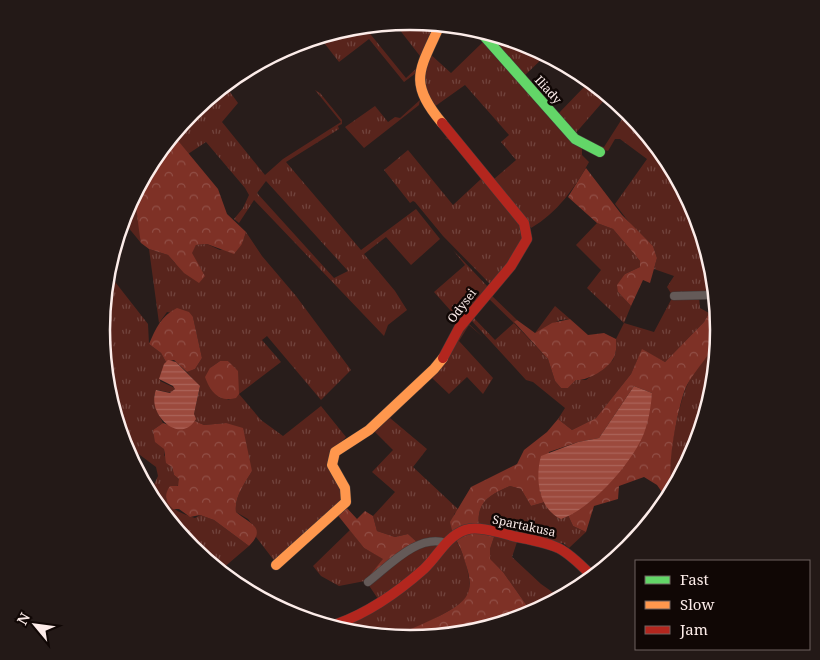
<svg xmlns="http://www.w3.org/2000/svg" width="820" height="660" font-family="'Noto Serif',serif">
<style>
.grass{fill:url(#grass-tufts);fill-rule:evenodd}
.forest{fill:url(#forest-crowns)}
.water{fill:url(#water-rules)}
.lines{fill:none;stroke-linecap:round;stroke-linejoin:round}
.street-casing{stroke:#433938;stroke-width:9}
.fast-casing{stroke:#433938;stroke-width:11}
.slow-casing{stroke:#433938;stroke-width:11}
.jam-casing{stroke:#433938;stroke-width:11}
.street{stroke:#645a58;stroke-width:8}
.fast{stroke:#63d668;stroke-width:10}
.slow{stroke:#ff974d;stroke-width:10}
.jam{stroke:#b3261e;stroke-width:10}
.labels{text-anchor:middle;stroke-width:5;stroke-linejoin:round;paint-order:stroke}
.street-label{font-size:12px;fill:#fcece9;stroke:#100705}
.rim{fill:none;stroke:#fcece9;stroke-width:2.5}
</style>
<defs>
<pattern id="grass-tufts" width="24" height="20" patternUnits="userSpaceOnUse" patternTransform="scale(1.25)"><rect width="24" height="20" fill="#58241c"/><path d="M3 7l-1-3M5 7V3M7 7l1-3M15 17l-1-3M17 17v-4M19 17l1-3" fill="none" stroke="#71443d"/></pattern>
<pattern id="forest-crowns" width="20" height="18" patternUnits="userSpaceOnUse" patternTransform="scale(1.25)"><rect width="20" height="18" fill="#7e3126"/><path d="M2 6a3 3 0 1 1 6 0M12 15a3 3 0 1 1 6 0" fill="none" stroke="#914f46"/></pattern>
<pattern id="water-rules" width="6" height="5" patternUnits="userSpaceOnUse" patternTransform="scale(1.25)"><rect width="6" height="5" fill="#9c4a3d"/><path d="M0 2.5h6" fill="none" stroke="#ab6459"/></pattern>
</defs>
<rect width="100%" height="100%" fill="#281d1b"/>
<path class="grass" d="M410,21l21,4 3,4 -10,28 -4,-1 -21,-27z
M367,30l39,48 12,-11 -2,6 -12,9 -35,-43 -30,23 -18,-23z
M477,34l4,1 101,113v7l7,7c-14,26 -32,51 -58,66l-37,-49 22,-19 -15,-18 8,-7 -44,-50 -31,22 -13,-19 8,-35 22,20 32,-31z
M486,36l42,9 17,11 -22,21z
M586,85l21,12 -33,38 -17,-20z
M227,88l11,15 -16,19 43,53 18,-16 58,-37 -26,-32 5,3 22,27v4l-4,2 1,3 -53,33 75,88 55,-41 24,30 -29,26 -25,-28 -22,17 31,37 12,19 -19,15 -4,11 -130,-136 -15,23 -5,-4 9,-11 6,-13 -4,-7 -39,-46 -18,12 -13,-17 17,-26zM266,181l82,90 -14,7 -77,-85z
M420,100l-1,5 -55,43 -19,-21 30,-21 13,16 7,-5 5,1z
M627,111l68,101 15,80 -38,3 -5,-8 7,-11 -20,-7 3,-11 -4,-12 -21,-20 -17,-22 32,-45 -27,-20h-5l-7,12 -16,-5 -1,-2 13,3z
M449,137l70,83 4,24 -33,40 -47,-48 -28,-34 -2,-1 -3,2 -26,-33 24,-20 45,55 28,-26 -31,-39 -5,-2z
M134,198l5,17 2,28 -18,-22 2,-9z
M597,223l16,6 27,32v6l-15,7 -7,18 13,14 -7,17 30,9 18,-34 27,-2 1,12 9,5 -5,9 -39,40 -23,-12 -11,24 -35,44 -24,12 -14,-11 7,-11 -32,-26 -7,-2 -55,-60 2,-3 22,23 19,-17 -27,-26 4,-2 26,25 -3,3 34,36 7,22 6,7h7l8,-8h10l27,-20 3,-8v-13l8,-16 -37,-35 14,-18 -25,-25z
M246,232l16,24 34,40 55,74 -30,30 -54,-64 -5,4 19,22 -42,32 22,26 22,16 38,-30 25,31 -13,14 10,50 -67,62 -20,-26v-7l-8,-11 -12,-7c-2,-15 9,-29 16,-41l-26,-48 -22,2 -9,-4 -1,-7 6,-27 -13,-15 8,-3 7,-11 -9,-41 -26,-5 -8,11 -10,-74 19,6 7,8 30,13 -14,-23 5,-8 11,-1 13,6 22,-6zM220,361h8c11,18 15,21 1,39l-7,-3 -12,-29z
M453,250l35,37 -29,33 -25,-28 31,-27z
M112,278l36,46 1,20 12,9 5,9 -6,19 15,7 -2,5 -16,-3 -3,5 4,18 5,10 -10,7 11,19v6l8,12 2,8 5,4 1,4 -14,16c5,11 17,15 29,19l5,-3 14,5 35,26 -27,23 -31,-21 -2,-4 1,-7 -8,-10 -6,-1 -24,-37 6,-13 -2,-9 -32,-24 -23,-113z
M555,306l15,13 -10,1 -25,13z
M469,324l14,13 -14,-12 -10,16 34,37 -10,16 -16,-17 -18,17 -18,-17 25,-39z
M716,342l-21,106 -23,35c-7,-16 7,-78 14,-95 7,-17 20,-32 30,-46z
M425,384l-4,6 -1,-1 -30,29 37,31 -14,18 46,43 -5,4 -1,20 -10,5 -24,5 -11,-10 -13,3 -18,-6 -4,-15 22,-24 -23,-20 21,-22 -20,-20z
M510,486l11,3 10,17 14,-4 11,14 12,-1 5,11 13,6 -17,16 -6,-5 -7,1 -77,-16c-3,-26 9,-32 31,-42z
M350,530l14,18 20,11 -19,22 -26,5 -18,-10 -8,-10z
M495,534l64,17 -3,2 -6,-4 -33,-7 -5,15 29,27 17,12 -26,17 -29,-41 -14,-13 1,-10z
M454,537c8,11 22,49 12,61 -9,11 -57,35 -71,37 -11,2 -38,-7 -50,-9l20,-10z
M438,543l4,3 -62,56 -12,-18 42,-34z"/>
<path class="forest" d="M175,137l43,52 9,25 19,18 -4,12 -8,10 -27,-10 -11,1 -4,8 13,23 -6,7 -15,-10 -16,-18 -19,-6 -8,-6c-3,-16 -3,-30 -7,-45z
M586,168l36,47 31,31 4,12 -7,25 -7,-3 -12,26 -13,-14 -1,-7 8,-11 15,-7v-6l-27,-32 -16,-6 -29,-26z
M177,308l12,4 4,5 9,41 -7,11 -8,3 -13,-12 -8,2 -5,-9 -12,-9c7,-16 12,-28 28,-36z
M709,313l7,4c6,30 -15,43 -29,68 -8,15 -21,83 -15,98l-8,12 -7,-10 -13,-8 -25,9 -1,13 -24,7 -8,26 -13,-6 -5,-11 21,-13 59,-88 4,-21 -18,-7 -35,52 -21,4 -29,10 -9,40 5,10 -14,4 -10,-17 -11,-3c-22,10 -34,16 -31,42l-26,6 -3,-12 21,-35 46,-23 7,-14 23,-18 11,-13 14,11 24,-12 35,-44 11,-25 23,13 39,-40z
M570,319l18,16 16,-2 12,6c0,7 1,14 -3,20 -6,10 -25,22 -37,21l-8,8h-7l-6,-7 -7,-22 -34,-37 3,-2 18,13 17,-10z
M220,361h8l10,10 1,23 -3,4c-17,5 -26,-7 -31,-21l5,-9z
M195,421l9,4 22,-2 17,5 9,43c-7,12 -18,26 -16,41 12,11 32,15 13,34l-35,-26 -14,-5 -10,2 -11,-8h-6c-8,-7 -9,-14 -3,-23h8l1,-7 -5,-4 -2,-8 -6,-4 -2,-14 -9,-7 -2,-12 10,-7 15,5z
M345,506l12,13 8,-8 8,5 4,15 18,6 13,-3 11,10 -54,37 18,-22 -19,-11 -28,-35z
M461,532l34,2 -5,15v10l13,13 29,41 -4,2 -118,24 -16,-3c16,-7 67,-26 73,-41 5,-9 2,-21 -1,-30 -3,-10 -6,-20 -12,-28z"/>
<path class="water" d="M168,360l8,2 24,24 -6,28 2,5c-16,27 -50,-5 -40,-29l14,3 5,-4 -2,-3 -14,-7 5,-15z
M634,386l18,7c-1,14 -4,32 -10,45 -14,29 -50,70 -81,81 -23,-10 -26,-42 -20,-63l37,-14 21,-4z"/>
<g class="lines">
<defs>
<path id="street" d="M674,296l38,-1
M368,582c20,-15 50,-49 78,-39"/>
<path id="fast" d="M484,36l91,103 25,13"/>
<path id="slow" d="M439,27c-20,44 -31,55 3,96
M276,565l70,-63 -1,-14 -13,-23 3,-13 34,-22 65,-61 9,-11"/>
<path id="jam" d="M442,123l82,100 3,16 -16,27 -52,62 -16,30
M337,624c33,-12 60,-31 87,-55 14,-13 22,-32 41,-39 14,-5 38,4 52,7 40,8 44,8 73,37"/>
</defs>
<use href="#street" class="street-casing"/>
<use href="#fast" class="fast-casing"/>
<use href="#slow" class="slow-casing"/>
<use href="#jam" class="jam-casing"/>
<use href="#street" class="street"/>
<use href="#fast" class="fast"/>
<use href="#slow" class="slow"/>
<use href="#jam" class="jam"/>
</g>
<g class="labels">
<g class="street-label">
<text transform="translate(548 90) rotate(48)" y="4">Iliady</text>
<text transform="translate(462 306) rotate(-53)" y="4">Odysei</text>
<text transform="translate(524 526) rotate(12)" y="4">Spartakusa</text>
</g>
</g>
<path d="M0 0H820V660H0ZM110 330a300 300 0 1 1 600 0a300 300 0 1 1-600 0Z" fill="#231917" fill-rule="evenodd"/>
<path class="rim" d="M110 330a300 300 0 1 1 600 0a300 300 0 1 1-600 0Z"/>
<rect x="635" y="560" width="175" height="90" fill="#100705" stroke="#6e6360"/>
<rect x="645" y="576" width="25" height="8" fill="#63d668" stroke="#6e6360"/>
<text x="680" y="585" font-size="15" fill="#fcece9">Fast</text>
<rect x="645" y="601" width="25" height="8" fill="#ff974d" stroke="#6e6360"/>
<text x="680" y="610" font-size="15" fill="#fcece9">Slow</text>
<rect x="645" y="626" width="25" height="8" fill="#b3261e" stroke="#6e6360"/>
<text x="680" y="635" font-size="15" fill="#fcece9">Jam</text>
<g transform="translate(35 625) rotate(299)" stroke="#100705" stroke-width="4" paint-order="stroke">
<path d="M0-4L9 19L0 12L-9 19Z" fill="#fcece9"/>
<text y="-8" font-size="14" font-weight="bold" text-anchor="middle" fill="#fcece9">N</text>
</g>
</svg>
